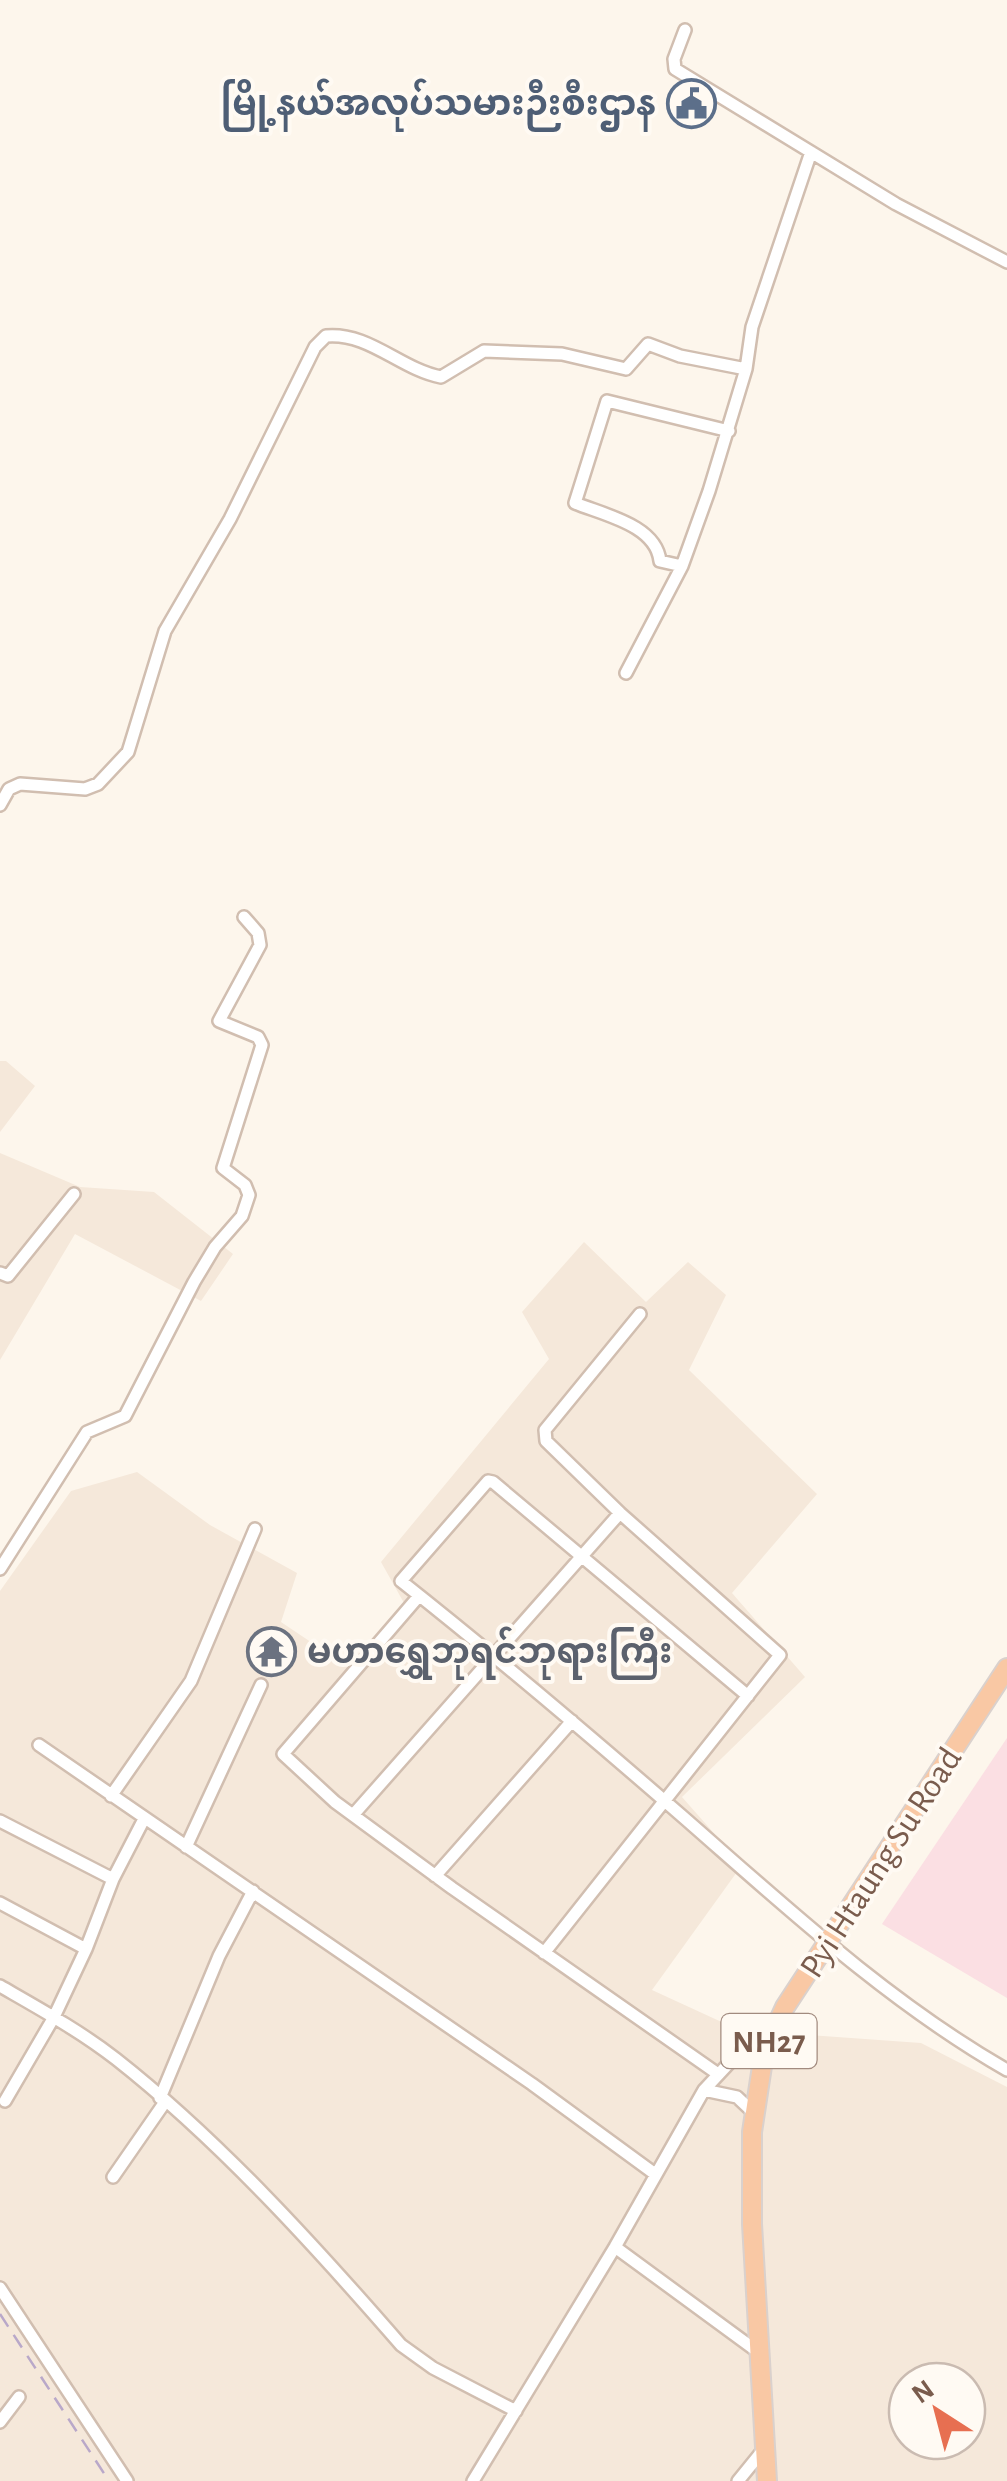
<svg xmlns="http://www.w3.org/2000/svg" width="1007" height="2481" font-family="'Alegreya Sans','Noto Sans Myanmar',sans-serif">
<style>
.residential{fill:#f5e8da;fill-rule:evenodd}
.medical{fill:#fbdfe3}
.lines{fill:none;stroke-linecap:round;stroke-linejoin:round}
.minor-casing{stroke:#d1beb0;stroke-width:16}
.trunk-casing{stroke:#dad1cd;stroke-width:22}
.minor{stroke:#fff;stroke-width:11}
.trunk{stroke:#f9c8a4;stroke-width:18}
.rail{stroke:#b9a8c9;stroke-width:2.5;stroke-dasharray:15 10;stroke-linecap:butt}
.labels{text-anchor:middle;stroke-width:8;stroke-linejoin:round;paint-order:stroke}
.shield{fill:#fffaf3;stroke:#a28b7f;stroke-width:2.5}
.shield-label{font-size:32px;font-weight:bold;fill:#7a5c4d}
.service-label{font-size:35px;font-weight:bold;fill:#4e5e75;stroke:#fffaf3;text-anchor:end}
.worship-label{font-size:35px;font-weight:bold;fill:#5b616d;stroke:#fffaf3;text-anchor:start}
.street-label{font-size:35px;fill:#7a5c4d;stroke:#fffaf3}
</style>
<rect width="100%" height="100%" fill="#fdf6ec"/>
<path class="residential" d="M0,1061h6l29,25 -35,46z
M0,1153l80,34 74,5 79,62 -32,47 -126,-67 -75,126z
M584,1242l62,60 42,-40 38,33 -37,75 128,124 -85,99 73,84 -123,120 60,68 -90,125 87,40 182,13 86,44v394h-1007v-890l71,-100 66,-19 73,53 87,48 -16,49 67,45 56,-64 -23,-41 168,-203 -27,-47zM907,2381h60v60h-60z"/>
<path class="medical" d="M1007,1738v260l-125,-74z"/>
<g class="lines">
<defs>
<path id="minor" d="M685,30l-11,29 1,10 221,135 111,58
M682,566l-22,-5c-4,-36 -56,-46 -85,-58l32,-102 122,30
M626,673l56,-107 27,-75 37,-122 6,-42 59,-175
M0,805l9,-16 11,-5 65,5 13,-5 30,-32 37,-121 65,-112 85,-172 11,-11c43,-4 74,33 115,41l43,-26 78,3 64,15 22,-25 32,12 66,13
M0,1273l8,3 66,-82
M0,1569l87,-137 38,-16 69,-134 21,-35 27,-31 7,-21 -4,-10 -22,-17 39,-123 -4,-8 -39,-16 41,-76 -2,-12 -14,-16
M419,1596l-136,158 52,48 117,86 266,186
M748,1696l-255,-214 -5,-1 -87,100c96,76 189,155 281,235 103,90 206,186 325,254
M39,1745l493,339 123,90
M111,1796l80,-115 64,-152
M353,1815l267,-302
M0,1821l113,58
M186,1847l75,-162
M435,1876l137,-155
M0,1903l86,46
M544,1953l236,-298 -160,-142 -74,-72 -1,-11 95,-116
M0,1986c40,23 80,45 116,73 103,81 199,187 285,286l32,23 83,43
M704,2090l33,7 18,17
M160,2098l59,-142 34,-65
M5,2101l49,-84 32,-68 27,-70 31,-60
M113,2177l52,-75
M615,2247l146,107
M0,2288l127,193
M0,2422l19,-25
M473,2481l142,-234 89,-157 28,-30 43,-35
M738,2481l26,-32"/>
<path id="trunk" d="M767,2481l-15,-257v-92l12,-79 21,-46 222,-339"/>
</defs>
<use href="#minor" class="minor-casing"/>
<use href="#trunk" class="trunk-casing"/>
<use href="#minor" class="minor"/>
<use href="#trunk" class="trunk"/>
<path class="rail" d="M0,2314l109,167"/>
</g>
<defs>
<symbol id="civic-ring" viewBox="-11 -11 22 22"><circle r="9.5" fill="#fffaf3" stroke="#5c6f8a" stroke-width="1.5"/><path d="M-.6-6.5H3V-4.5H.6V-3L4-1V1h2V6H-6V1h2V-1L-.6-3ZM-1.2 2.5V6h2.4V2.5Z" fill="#5c6f8a"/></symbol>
<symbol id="temple-ring" viewBox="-11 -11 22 22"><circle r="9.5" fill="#fffaf3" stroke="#6b7280" stroke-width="1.5"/><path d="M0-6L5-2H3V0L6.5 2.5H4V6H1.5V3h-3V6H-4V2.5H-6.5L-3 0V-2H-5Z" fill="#6b7280"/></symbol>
</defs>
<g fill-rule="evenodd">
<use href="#civic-ring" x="664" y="76" width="55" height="55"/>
<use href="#temple-ring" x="244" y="1624" width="55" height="55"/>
</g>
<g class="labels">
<rect class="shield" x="721.5" y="2014" width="95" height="54" rx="8"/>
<g class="shield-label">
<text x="769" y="2052">NH27</text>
</g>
<g class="service-label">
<text x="656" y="115">မြို့နယ်အလုပ်သမားဉီးစီးဌာန</text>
</g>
<g class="worship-label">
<text x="307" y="1663">မဟာရွှေဘုရင်ဘုရားကြီး</text>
</g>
<g class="street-label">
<text transform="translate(880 1862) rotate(-57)" y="12">Pyi Htaung Su Road</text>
</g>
</g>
<g transform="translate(937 2411) rotate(324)"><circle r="48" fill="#fffaf3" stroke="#cabbb1" stroke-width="2.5"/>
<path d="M0-8L18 38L0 25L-18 38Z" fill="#e76f51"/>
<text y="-15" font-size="28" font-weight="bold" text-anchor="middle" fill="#7a5c4d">N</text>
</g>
</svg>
